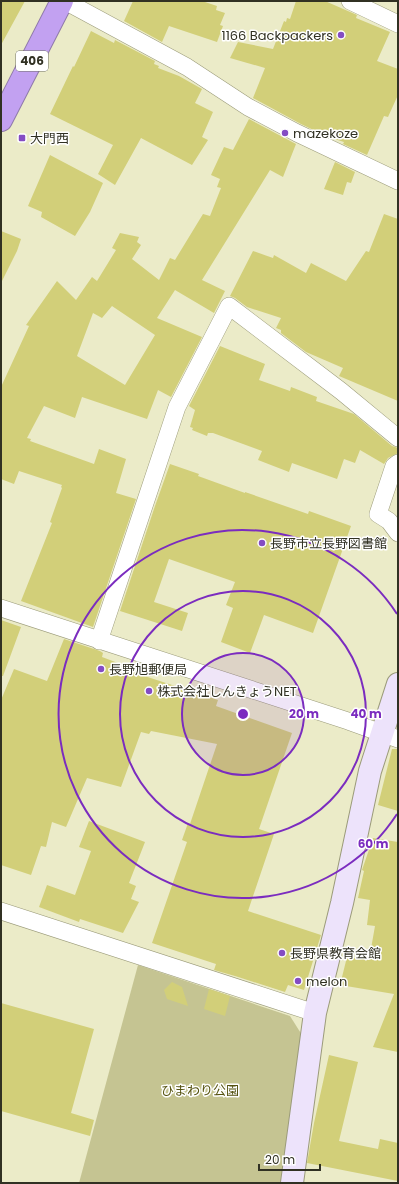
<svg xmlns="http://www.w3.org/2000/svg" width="399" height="1184" font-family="Poppins,'Noto Sans JP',sans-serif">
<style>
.green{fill:#c5c492}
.building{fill:#d2cf79;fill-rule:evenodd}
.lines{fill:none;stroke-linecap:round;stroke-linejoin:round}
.street-casing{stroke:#9b9b7a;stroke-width:18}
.secondary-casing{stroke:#9b9b7a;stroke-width:24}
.highway-casing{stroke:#8f7aa9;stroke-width:24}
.street{stroke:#fff;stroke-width:17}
.secondary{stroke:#ede3fb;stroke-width:22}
.highway{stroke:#c2a1f1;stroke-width:22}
.ring{fill:none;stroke:#7b2cbf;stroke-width:2}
.poi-dot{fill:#844cc3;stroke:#fff;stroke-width:1.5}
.labels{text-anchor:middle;stroke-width:3;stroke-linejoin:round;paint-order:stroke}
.shield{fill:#fff;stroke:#6f6f65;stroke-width:1}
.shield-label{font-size:12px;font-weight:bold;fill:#313123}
.poi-label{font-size:13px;fill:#313123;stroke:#fff;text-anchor:start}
.park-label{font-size:13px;fill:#555210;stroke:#fff}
.centre{fill:#7b2cbf;stroke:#fff;stroke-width:2}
.ring-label{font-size:12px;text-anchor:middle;font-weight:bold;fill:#7b2cbf;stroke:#fff;stroke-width:3;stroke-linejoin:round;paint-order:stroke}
</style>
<rect width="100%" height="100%" fill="#ebebc8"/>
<path class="green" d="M138,965l152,51 12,19 -21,148h-202z"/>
<path class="building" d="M1,1h24l-24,44z
M133,1h69l15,5 -1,4 9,3 -5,12 3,1 -6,16 -48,-16 -7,16 -38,-21z
M296,1h29l32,14 -1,3 34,14 -13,29 21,8v26l-10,22 -4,-1 -17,39 -24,-11 1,-2 -16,-5 -27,-13 -48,-26 12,-30 -35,-10 8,-16 35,7 11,-28 2,1 1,-4 3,1z
M91,31l23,12 1,-3 40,21 -1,3 5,2 -1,2 21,8 23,13 -7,14 18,9 -11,25 6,3 -16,25 -51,-27 -26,47 -17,-11 15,-29 -63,-31 23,-48 1,1z
M249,119l47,25 -13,33 -13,-7 -68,110 23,11 -11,22 -39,-23 -18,28 45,19 -31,60 -13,-7 -11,29 -65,-22 -7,21 -31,-12 -17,32 4,1 -1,2 64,23 5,-15 27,10 -10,34 20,6 -43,128 -72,-26 31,-78 -2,-1 12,-34 -1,-1 1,-2 -43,-14 -5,13 -13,-5v-92l28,-61 -3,-1 31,-44 19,19 16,-23 5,4 19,-31 -4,-2 8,-15 19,4 -2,5 4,3 -9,14 27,21 11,-22 5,2 28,-46 7,2 11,-28 -4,-1 3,-8 -9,-4 13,-28 9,3zM112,306l43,29 -30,50 -48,-29 16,-43 9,5z
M50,155l53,28 -13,29 -15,24 -34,-19 1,-5 -14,-6z
M335,162l20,10 -4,11 -4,-1 -4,13 -19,-6z
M384,214l14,5v182l-59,-25 4,-8 -37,-16 -25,-19v-3l-5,-2 5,-10 -34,-11 -12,-9 -5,-2 23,-45 20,7 1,-3 32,18 5,-10 35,18 20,-30 3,1z
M1,231l20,8 -4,12 -16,32z
M220,346l45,18 -6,16 31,11 1,-4 26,10 -1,4 38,13 38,32 6,2v5l-10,5 -4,6 -24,-14 -5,13 -11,-4 -7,20 -45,-16 -3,9 -31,-12 4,-9 -49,-18h-5l-1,3 -15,-6 1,-2 -3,-1 5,-17 -6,-4z
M170,464l29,10 -1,2 47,17v-1l63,22 1,-3 42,15 -38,107 -49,-18 -14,38 -29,-11 12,-34 -7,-3 9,-23 -66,-23 -15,43 34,11 -6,18 -62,-20 35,-105z
M1,620l20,7 -18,49h-2z
M64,639l36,12 3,2 -1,4 16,6 -1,4 101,33 -2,6 76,27 -33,96 15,5 -26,77 73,24 -17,55 -16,-5 -3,7 -50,-16 -21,-6 2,-6 -64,-21 35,-101 -5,-2 6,-17 2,1 27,-80 -66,-13 -2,3 -8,-2 -20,55 -34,-9 -21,49 -14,-5 -6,25 -5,-1 -10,29 -30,-10v-165l13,-31 33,12z
M392,749h6v62l-20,-6z
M89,821l56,21 -16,41 7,3 -5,13 8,3 -16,31 -43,-14 -1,3 -40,-15 8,-22 28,10 16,-44 -12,-4z
M373,838l25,4v210l-25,-5 21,-53 -54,-9 7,-28 22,3 6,-34 -8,-1 3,-25 -12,-2 6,-27 -2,-1z
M172,982l10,5 6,19 -21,-7 -3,-9z
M209,989l21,7 -5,20 -21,-7z
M1,1003l93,26 -23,84 23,7 -4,16 -89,-25z
M329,1055l29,7 -19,79 39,8 2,-10 18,4v38l-91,-18 7,-40z"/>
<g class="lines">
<defs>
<path id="street" d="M65,1l122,66 61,40 49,26 101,48
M350,1l48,23
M398,463l-4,3 -16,48 11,7 9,12
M1,608l347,113 50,18
M99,641l78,-234 52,-101 112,85 57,47
M1,911l314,102"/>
<path id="secondary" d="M292,1183l23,-170 27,-110 28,-132 28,-87"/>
<path id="highway" d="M1,120l61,-119"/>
</defs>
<use href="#street" class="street-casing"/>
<use href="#secondary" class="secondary-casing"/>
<use href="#highway" class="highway-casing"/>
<use href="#street" class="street"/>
<use href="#secondary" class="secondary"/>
<use href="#highway" class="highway"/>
</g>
<circle cx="243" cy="714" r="61" fill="#7b2cbf" fill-opacity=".12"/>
<g class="ring">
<circle cx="243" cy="714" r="61"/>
<circle cx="243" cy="714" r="123"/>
<path d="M397 814A184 184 0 1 1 397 614"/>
</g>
<g class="poi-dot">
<circle cx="341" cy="35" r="4"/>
<circle cx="285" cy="133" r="4"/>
<rect x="18" y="134" width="8" height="8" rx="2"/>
<circle cx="262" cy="543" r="4"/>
<circle cx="101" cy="669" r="4"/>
<circle cx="149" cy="691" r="4"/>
<circle cx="282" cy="953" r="4"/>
<circle cx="298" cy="981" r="4"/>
</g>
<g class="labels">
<rect class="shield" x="16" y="51" width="32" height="20" rx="3"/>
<g class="shield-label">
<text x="32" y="65">406</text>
</g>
<g class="poi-label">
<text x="333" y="40" text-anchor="end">1166 Backpackers</text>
<text x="293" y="138">mazekoze</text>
<text x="30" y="143">大門西</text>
<text x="270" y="548">長野市立長野図書館</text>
<text x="109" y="674">長野旭郵便局</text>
<text x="157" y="696">株式会社しんきょうNET</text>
<text x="290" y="958">長野県教育会館</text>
<text x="306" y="986">melon</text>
</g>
<g class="park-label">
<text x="200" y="1095">ひまわり公園</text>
</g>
</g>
<circle cx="243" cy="714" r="6" class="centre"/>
<g class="ring-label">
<text x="304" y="718">20 m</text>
<text x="366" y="718">40 m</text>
<text x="373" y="848">60 m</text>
</g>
<rect width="399" height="1184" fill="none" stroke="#313123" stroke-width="4"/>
<path d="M259 1164v6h61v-6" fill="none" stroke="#313123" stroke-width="2"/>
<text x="265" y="1164" font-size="12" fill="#313123" stroke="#ffffff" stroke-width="3" paint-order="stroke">20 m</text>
</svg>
